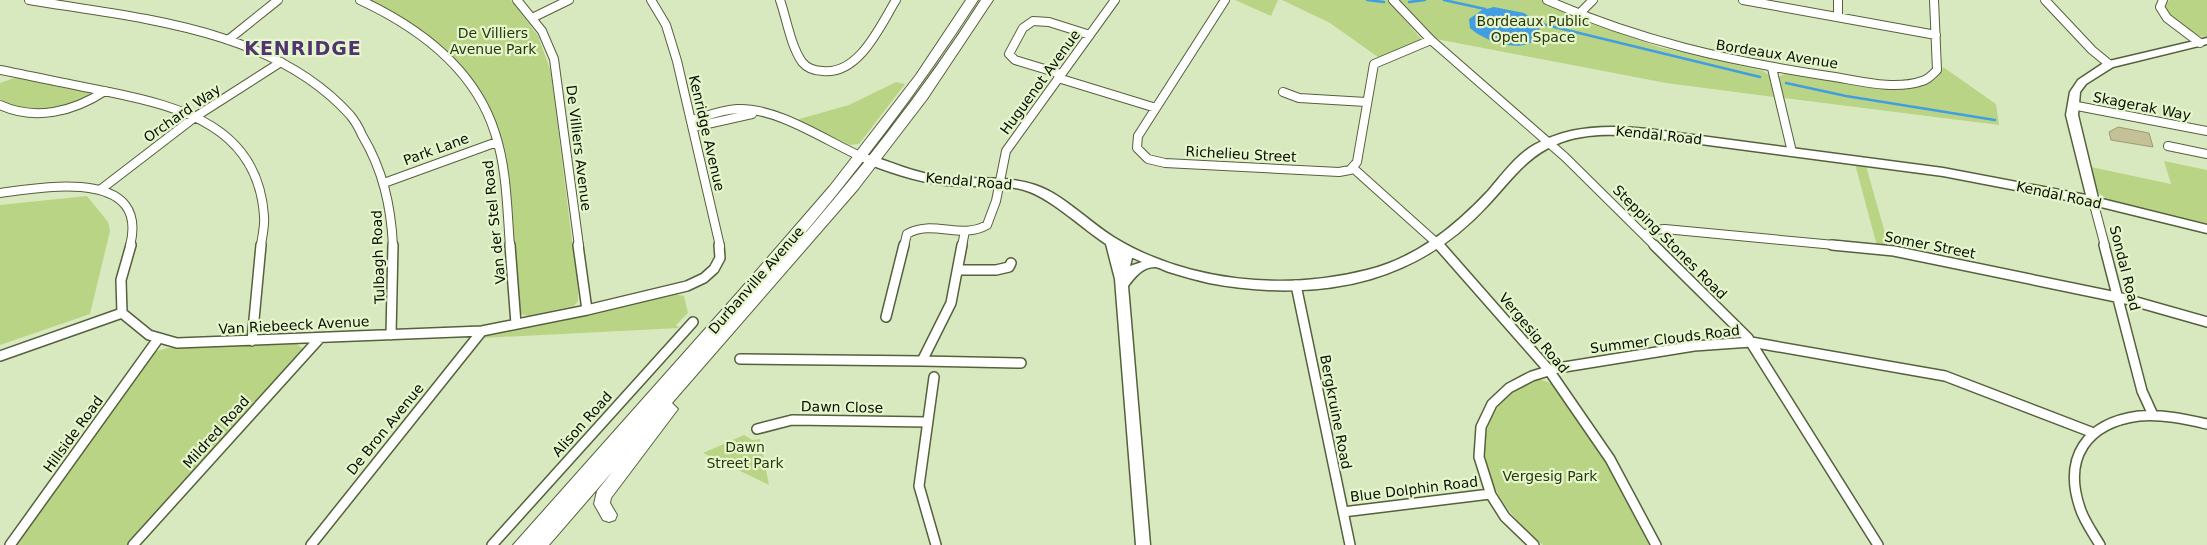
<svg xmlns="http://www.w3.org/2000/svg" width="2207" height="545" font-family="'DejaVu Sans',sans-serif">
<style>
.green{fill:#b9d485}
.water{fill:#429de1}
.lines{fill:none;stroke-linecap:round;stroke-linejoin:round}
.stream{stroke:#429de1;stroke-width:2.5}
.building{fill:#c4c197;stroke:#9e9b72}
.street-far1-casing{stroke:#54613d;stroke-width:10}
.street-casing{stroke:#54613d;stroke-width:12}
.secondary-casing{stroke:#54613d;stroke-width:3}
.primary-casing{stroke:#54613d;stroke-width:2}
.street-far1{stroke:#fff;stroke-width:8}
.street{stroke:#fff;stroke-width:9}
.secondary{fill:#fff;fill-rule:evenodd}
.primary{fill:#fff;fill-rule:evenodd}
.labels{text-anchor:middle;stroke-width:4.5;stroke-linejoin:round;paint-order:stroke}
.park-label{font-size:14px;fill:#2a370d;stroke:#e6f6cc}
.street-label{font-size:14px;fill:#0a0e03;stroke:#e6f6cc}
.district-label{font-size:19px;font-weight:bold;letter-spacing:1px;fill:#50346f;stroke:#e6f6cc}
</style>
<rect width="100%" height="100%" fill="#d9e9bf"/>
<path class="green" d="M367,0h144l27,36 13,36 27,217v12l-4,5 -46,10 -7,-2c-7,-25 -6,-65 -8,-91 -1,-22 -3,-43 -7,-64 -13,-75 -72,-130 -139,-159z
M1235,0h43l-7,16z
M1282,0h106l33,39 -4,4 -39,14 -48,-34z
M1397,0h145l48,23 69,24 104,24 6,4 5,22 -108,-14 -230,-44z
M2169,0h38v37c-14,0 -38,-16 -42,-30z
M1943,67l53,37 3,21 -215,-27 -6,-21 9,-4 108,14c18,0 42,1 48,-20z
M17,77l73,14 1,4c-24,11 -70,27 -91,4v-16z
M896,82l9,2 -46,60 -9,1 -54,-25 53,-15z
M2164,161l43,9v55l-97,-24 -13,-9 -6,-25 80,17z
M1855,164l11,2 23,81 -12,-1z
M87,196l21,26 2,9 -20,83 -90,31v-140z
M675,294l9,2 4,17 -12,12 3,3 -198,10 10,-5 68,-11z
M297,344l6,5 -3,6 -173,190h-111l138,-193 13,-4z
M1538,379l10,3 7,4 54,82 40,77h-106c-41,-32 -81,-91 -43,-141 9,-11 24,-22 38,-25z
M744,435l8,5 8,-1 9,46 -66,-32z"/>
<path class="water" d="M1494,7l30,6 13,8 3,11c-3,3 -6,8 -8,10 -17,10 -49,-2 -62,-14l-1,-9 13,-9z"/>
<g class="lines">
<path class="stream" d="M1367,0l17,2
M1444,0l41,9
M1409,2l16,-2
M1538,23l222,54
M1786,83l60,13 149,24"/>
</g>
<path class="building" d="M2118,127l31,6 4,14 -42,-7 -2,-8z"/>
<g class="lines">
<defs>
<path id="street-far1" d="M29,0c109,18 243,28 321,115 5,6 9,13 12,20 21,35 29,71 31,111
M360,0c58,27 115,69 135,133 12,36 12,76 15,113
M517,0l25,31 12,28 25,187
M651,0l15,25 11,36 43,185
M780,0c7,20 10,44 22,62 5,6 13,9 21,9 36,4 57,-45 73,-71
M1225,0l-87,136 -1,12 11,11 17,4 174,9 11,-2 7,-8 17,-98 57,-24
M1393,0l38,40 134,117 90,89
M1547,0c91,41 183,61 281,76 29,4 65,15 94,5 6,-1 11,-7 15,-11l-3,-70
M1743,0l193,35
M1838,0v16
M2045,0l47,50 17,14
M2163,0l-3,7 7,11 33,25
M1578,15l15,-15
M532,18l37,-18
M228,40l50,-40
M1772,68l20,84
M0,70c36,7 72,15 109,22 73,15 149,35 155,124 1,10 -2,20 -3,30
M1061,74l-46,-14 -6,-6 14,-26 10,-7 16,1 41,13
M1058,78l98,30
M1283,92l16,6 67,4
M0,105c35,16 73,7 105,-14
M2072,105l135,26
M692,120c15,-4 29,-10 45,-11 40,-2 89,32 125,48
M694,127l58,-13
M2168,146l39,8
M1353,168l87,78
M384,183l113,-41
M100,190l95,-73 86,-55
M0,193c44,-6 150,-25 130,53
M2093,201l12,45
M1644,235l10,-5 11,-1 180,17
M904,246l3,-12c25,-15 54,6 80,-9l9,-24 10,-50 109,-151
M962,246l3,-15"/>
<path id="street" d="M131,245l-10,35 1,33 27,22 28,8 305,-12 105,-21 100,-24 17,-8 10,-9 6,-11 -1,-13
M510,245l6,79
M578,245l9,65
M962,245l-11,58 -29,58 99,2
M1439,245l109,124 62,90 46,86
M1654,245l94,93 130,207
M1832,245l62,6 232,48 81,23
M2104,245l38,146 11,24
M958,270h38l13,-3 2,-4
M1296,285l54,260
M886,317l18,-72
M391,335l2,-90
M252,341l9,-96
M0,356l122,-43
M740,359l182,2
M934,377l-15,109 17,59
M757,429l35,-9 135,2
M1343,512l147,-18
M10,545l148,-206
M133,545l187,-207
M311,545l171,-214
M492,545l201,-223
M1534,545l-29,-28 -14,-22 -12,-38 2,-30 11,-23 17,-16 23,-12 26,-8 136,-22 57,-4 194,34 146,56
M2100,545c-7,-12 -16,-24 -20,-37 -17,-50 6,-85 59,-92 23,-2 46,3 68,8"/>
<path id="secondary" d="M2207,38v6l-94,23 -27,17 -6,8 -2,23 20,83 109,27v8l-114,-28 -150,-29 -295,-39c-31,-3 -65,-5 -93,8 -29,12 -46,38 -67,60 -33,36 -70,60 -117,74 -51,15 -110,14 -162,4 -13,-3 -27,-7 -40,-11 -4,-1 -10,-5 -14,-5 -13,0 -20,10 -27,19l22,259h-14l-21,-266 -9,-35c-23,-15 -51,-42 -76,-52 -26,-10 -56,-4 -84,-7 -30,-3 -60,-14 -88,-25l-2,-3 6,-4c28,8 54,21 83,24 30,3 61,-2 90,8 28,9 54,37 80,53 73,44 170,53 252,32 49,-12 87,-43 121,-79 14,-16 27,-35 46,-46 35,-20 76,-20 114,-16l295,39 143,27 -20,-80 4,-23 8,-12 27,-18zM1132,258h1l9,4 -12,4z"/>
<path id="primary" d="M966,0h12c-61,94 -129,183 -203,268 75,-85 145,-172 206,-268h12l-66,99 -69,90 -186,214 6,6 -3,4 -64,85 -1,5 7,12 -2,5 -6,2 -6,-2 -9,-16 3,-13 16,-20 -64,74h-36l225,-253 92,-106 86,-111z"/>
</defs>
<use href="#street-far1" class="street-far1-casing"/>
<use href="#street" class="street-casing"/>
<use href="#secondary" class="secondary-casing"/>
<use href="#primary" class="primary-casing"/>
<use href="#street-far1" class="street-far1"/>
<use href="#street" class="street"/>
<use href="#secondary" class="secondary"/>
<use href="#primary" class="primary"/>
</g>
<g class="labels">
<g class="park-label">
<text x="1533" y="26">Bordeaux Public<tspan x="1533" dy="16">Open Space</tspan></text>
<text x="493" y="38">De Villiers<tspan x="493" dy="16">Avenue Park</tspan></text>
<text x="745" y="452">Dawn<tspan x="745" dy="16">Street Park</tspan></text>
<text x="1550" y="481">Vergesig Park</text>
</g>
<g class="street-label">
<text transform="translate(1777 54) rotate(9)" y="5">Bordeaux Avenue</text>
<text transform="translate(1040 82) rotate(-54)" y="5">Huguenot Avenue</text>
<text transform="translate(2142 106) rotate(11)" y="5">Skagerak Way</text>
<text transform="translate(182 113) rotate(-35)" y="5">Orchard Way</text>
<text transform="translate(707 133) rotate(77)" y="5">Kenridge Avenue</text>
<text transform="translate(1659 135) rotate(6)" y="5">Kendal Road</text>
<text transform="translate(579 148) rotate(83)" y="5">De Villiers Avenue</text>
<text transform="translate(436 149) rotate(-20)" y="5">Park Lane</text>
<text transform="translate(1241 154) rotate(3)" y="5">Richelieu Street</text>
<text transform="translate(969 181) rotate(5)" y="5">Kendal Road</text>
<text transform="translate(2059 195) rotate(12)" y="5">Kendal Road</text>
<text transform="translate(494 222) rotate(-96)" y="5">Van der Stel Road</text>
<text transform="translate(1670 242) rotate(45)" y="5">Stepping Stones Road</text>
<text transform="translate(1930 245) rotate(11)" y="5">Somer Street</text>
<text transform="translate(378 257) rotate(-92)" y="5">Tulbagh Road</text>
<text transform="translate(2125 268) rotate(76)" y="5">Sondal Road</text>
<text transform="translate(756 280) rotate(-49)" y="5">Durbanville Avenue</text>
<text transform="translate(294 325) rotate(-3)" y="5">Van Riebeeck Avenue</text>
<text transform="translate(1534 333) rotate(50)" y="5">Vergesig Road</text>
<text transform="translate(1665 339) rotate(-7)" y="5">Summer Clouds Road</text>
<text transform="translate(842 407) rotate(1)" y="5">Dawn Close</text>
<text transform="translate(1336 412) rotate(79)" y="5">Bergkruine Road</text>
<text transform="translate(582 424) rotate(-48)" y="5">Alison Road</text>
<text transform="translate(385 429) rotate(-51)" y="5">De Bron Avenue</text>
<text transform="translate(216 432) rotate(-48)" y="5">Mildred Road</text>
<text transform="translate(73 434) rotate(-54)" y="5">Hillside Road</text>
<text transform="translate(1414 489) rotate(-7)" y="5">Blue Dolphin Road</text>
</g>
<g class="district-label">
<text x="303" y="55">KENRIDGE</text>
</g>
</g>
</svg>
